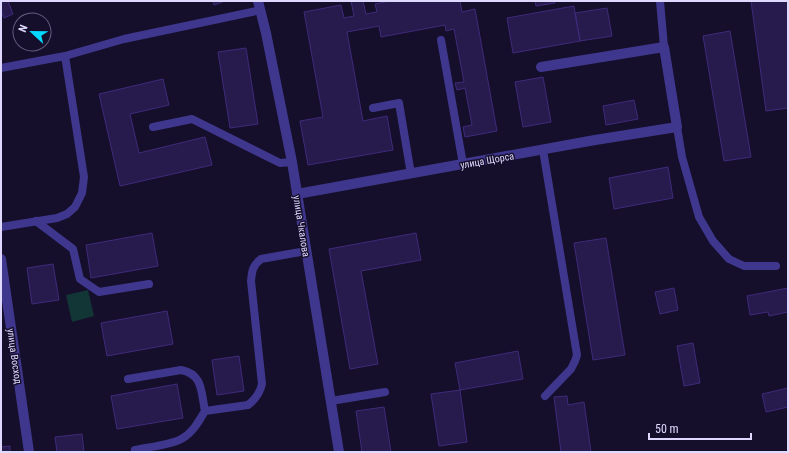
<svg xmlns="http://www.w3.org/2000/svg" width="789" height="453" font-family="'Roboto Condensed',sans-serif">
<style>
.green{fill:#123536}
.building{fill:#271a4d;stroke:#3f2a7b}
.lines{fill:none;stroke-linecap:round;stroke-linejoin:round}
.service{stroke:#3f378d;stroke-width:8}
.minor{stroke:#3f378d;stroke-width:10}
.tertiary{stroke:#3f378d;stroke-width:10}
.labels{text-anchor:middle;stroke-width:3;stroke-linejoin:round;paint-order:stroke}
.street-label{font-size:10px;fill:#e0d9ff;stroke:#150f2b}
</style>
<rect width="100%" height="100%" fill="#150f2b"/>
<path class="green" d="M88,290l6,26 -22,6 -6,-27z"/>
<path class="building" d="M4,1h4l5,13 -9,4 -3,-7v-9z
M213,1h12l-11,4z
M351,1h12l3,13 11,-2 -2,-8 14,-3h71l2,11 13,-3 22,122 -32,6 -2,-10 9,-2 -7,-37 -8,2 -2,-7 9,-1 -10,-53 -8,2 -1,-6 -64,12 -2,-11 -32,6 16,89 24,-5 6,34 -85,15 -8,-44 23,-4 -19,-105 37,-7 3,13 10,-2z
M535,1h19l1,2 -19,3z
M751,1h37v107l-22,3z
M574,6l6,35 -67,12 -6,-35z
M607,8l5,28 -32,5 -5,-28z
M730,31l21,126 -27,4 -21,-125z
M246,48l12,76 -28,4 -12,-76z
M543,77l8,45 -28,5 -8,-45z
M163,79l6,26 -39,9 9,39 66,-16 7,28 -92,21 -21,-92z
M634,100l4,19 -32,6 -3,-19z
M668,167l5,31 -59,11 -5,-31z
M152,233l6,33 -67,12 -5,-33z
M416,233l5,27 -60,11 17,93 -28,5 -21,-120z
M606,238l19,117 -32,5 -19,-117z
M53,264l6,36 -27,4 -5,-36z
M674,288l4,22 -18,4 -5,-22z
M788,288v24l-19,4 -1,-4 -18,3 -3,-19z
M167,311l6,33 -66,12 -6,-33z
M693,343l7,40 -16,3 -7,-40z
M518,351l5,28 -63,11 -5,-27z
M239,356l5,35 -27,4 -5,-35z
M177,384l6,34 -66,11 -6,-33z
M788,388v19l-22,5 -4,-18z
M460,390l7,52 -28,4 -8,-52z
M567,396l1,9 16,-3 7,50h-30l-7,-55z
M384,407l7,45h-29l-6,-41z
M82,434l2,18h-27l-2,-15z
M10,446v6h-9v-5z"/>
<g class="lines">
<path class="service" d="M660,1l4,46
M441,40l22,124
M1,68l64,-12
M373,108l26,-5 12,71
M153,127l39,-8 88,44 12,-1
M677,127l5,30 17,60 14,24 16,18 15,7h32
M543,150l34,205 -2,6 -4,8 -26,27
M36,221l37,28 7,30 19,13 50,-8
M1,227l56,-9 10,-4 8,-7 7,-14 2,-16 -19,-121 59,-17 137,-29
M128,379l53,-9c22,4 20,22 24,41l43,-6c8,-6 12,-12 14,-21l-11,-103c1,-11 2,-16 10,-22l45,-8
M331,401l54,-9
M135,450c12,-3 38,-5 48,-12 10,-6 16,-17 22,-27"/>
<path class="minor" d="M297,194l298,-54 82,-13 -13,-80 -123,20
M1,259l28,193"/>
<path class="tertiary" d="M258,1l8,32 26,129 47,290"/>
</g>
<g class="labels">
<g class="street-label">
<text transform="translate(487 160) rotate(-10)" y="4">улица Щорса</text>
<text transform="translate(302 226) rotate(81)" y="4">улица Чкалова</text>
<text transform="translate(15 356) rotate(82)" y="4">улица Восход</text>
</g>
</g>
<rect width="789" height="453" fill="none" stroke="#e0d9ff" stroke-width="4"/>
<g transform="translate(32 32) rotate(292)"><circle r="19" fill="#150f2b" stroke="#666080"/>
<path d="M0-3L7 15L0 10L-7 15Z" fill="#05d8ff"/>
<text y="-6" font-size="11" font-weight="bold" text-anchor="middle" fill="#e0d9ff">N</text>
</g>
<path d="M649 433v6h102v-6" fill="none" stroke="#e0d9ff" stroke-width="2"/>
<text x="655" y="433" font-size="12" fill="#e0d9ff" stroke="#150f2b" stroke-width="3" paint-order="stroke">50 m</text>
</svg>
